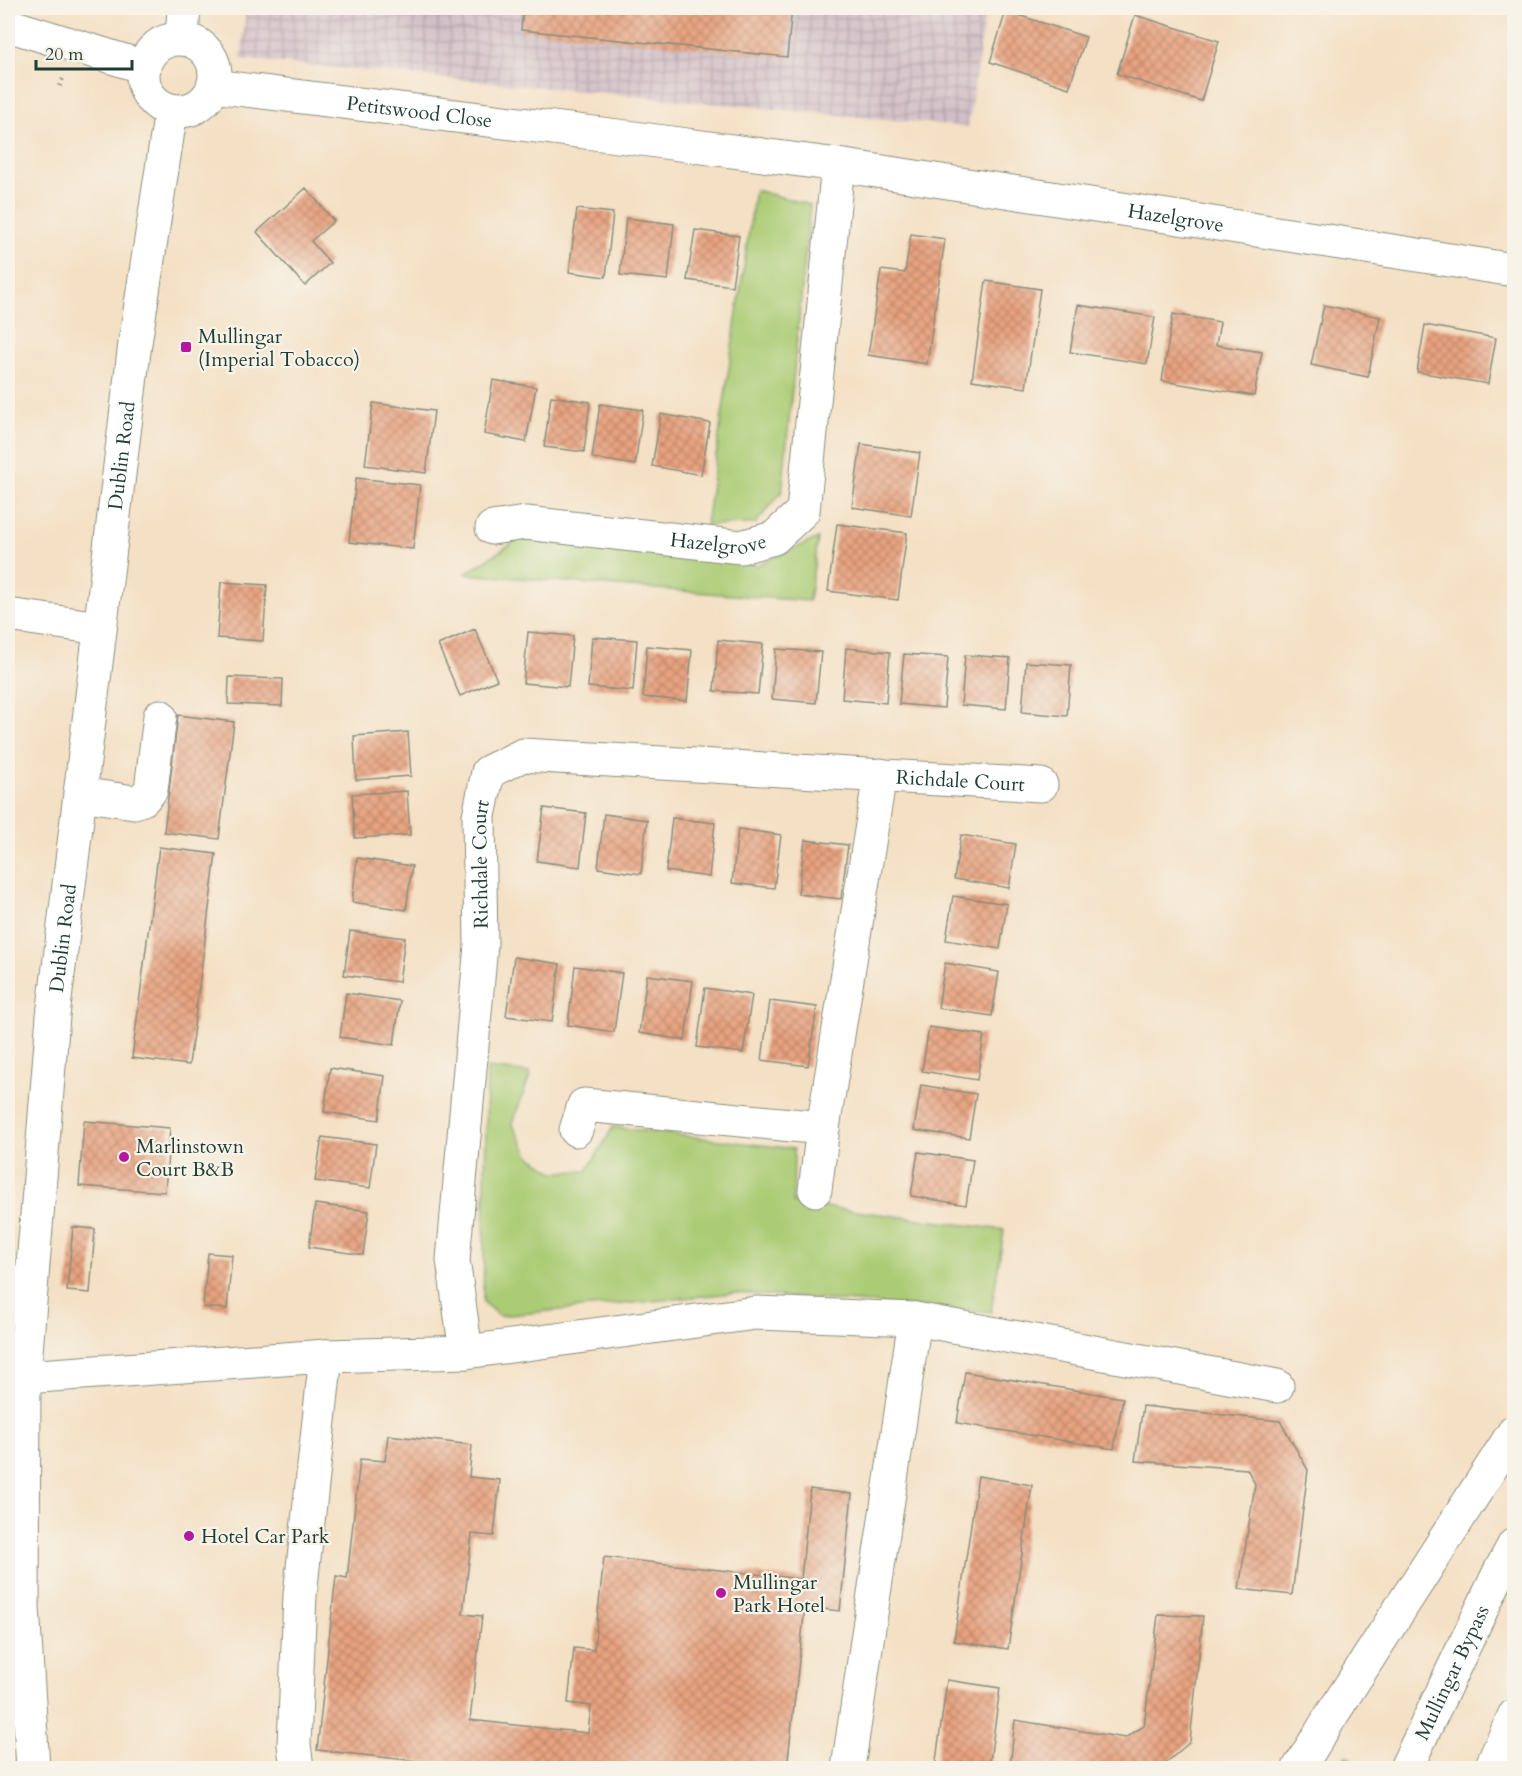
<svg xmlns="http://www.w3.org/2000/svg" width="1522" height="1776" font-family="Cardo,serif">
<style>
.industrial{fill:url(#industrial-grid)}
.grass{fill:#abcc75;stroke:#658454;stroke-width:1.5}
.forest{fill:url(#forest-firs);stroke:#54764d;stroke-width:1.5}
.building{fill:url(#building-cross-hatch)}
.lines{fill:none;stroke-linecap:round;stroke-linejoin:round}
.minor-casing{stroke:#8a8e7c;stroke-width:35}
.major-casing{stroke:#8a8e7c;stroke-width:35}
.highway-casing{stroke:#8a8e7c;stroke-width:35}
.path{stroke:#8a8e7c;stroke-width:4;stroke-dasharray:1.5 4.5;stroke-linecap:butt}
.minor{stroke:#fff;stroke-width:33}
.major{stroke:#fff;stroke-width:33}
.highway{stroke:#fff;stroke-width:33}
.poi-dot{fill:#b5179e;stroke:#f7f3e8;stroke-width:2}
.labels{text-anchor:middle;stroke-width:4.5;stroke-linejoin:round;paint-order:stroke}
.street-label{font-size:20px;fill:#1f3d34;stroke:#f7f3e8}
.poi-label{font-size:20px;fill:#1f3d34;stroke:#f7f3e8;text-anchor:start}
</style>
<defs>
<pattern id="industrial-grid" width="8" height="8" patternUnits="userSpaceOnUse" patternTransform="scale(1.5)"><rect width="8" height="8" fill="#d2bdc6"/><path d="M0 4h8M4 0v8" fill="none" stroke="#aa9ba2"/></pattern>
<pattern id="forest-firs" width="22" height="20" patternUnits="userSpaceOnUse" patternTransform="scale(1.5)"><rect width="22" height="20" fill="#88b066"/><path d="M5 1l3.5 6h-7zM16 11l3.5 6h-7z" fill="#6f9055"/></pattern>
<pattern id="building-cross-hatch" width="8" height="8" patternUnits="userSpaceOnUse" patternTransform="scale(1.5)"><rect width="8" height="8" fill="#e9a380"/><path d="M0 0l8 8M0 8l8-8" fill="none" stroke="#bc866a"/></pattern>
</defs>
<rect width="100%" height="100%" fill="#f7f3e8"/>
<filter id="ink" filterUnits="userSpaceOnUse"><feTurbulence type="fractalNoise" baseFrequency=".0167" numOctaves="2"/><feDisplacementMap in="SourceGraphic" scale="12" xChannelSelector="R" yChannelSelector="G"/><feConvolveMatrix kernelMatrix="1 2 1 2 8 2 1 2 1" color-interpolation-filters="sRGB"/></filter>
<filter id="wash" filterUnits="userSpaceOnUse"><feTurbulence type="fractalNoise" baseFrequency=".008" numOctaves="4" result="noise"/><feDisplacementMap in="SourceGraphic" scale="24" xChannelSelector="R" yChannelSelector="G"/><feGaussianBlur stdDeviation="1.35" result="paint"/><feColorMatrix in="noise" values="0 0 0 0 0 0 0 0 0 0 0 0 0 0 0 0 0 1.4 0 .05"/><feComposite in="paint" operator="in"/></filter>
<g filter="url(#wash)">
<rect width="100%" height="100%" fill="#f4e0c4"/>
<path class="industrial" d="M246,8h740l-18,119 -727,-68z"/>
<path class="grass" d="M755,190l55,15 -28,287 -27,32 -49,1z
M523,536l235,29 60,-27 -9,63 -344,-27z
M487,1068l44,5 -19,51 17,31 25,17 33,-1 26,-44 181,22 -1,54 211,27 -13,82 -257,-19 -235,23 -16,-14z"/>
<path class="forest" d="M1346,1755l16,12 -1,1h-23z"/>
<g id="blocks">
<path class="building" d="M523,8h269l-5,49 -266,-27z
M1006,11l80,26 -17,51 -79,-26z
M1135,15l84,26 -18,60 -84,-27z
M306,188l28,33 -23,20 19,22 -25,23 -48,-54z
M577,209l36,4 -7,64 -37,-5z
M626,218l48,6 -6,56 -48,-5z
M695,230l44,6 -7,50 -45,-6z
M911,234l34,5 -18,125 -59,-9 13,-85 24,3z
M986,281l54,8 -14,99 -54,-8z
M1078,305l77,12 -8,47 -77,-12z
M1324,305l56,12 -12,60 -57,-12z
M1173,314l47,8 -4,23 46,7 -8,44 -92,-15z
M1425,325l71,13 -8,46 -71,-12z
M493,380l43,7 -10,55 -42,-8z
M551,396l39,6 -6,50 -40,-5z
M373,403l61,8 -8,62 -61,-8z
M600,404l43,6 -8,55 -43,-7z
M661,414l49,9 -9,52 -49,-9z
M861,444l59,9 -9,63 -59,-9z
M356,478l64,7 -7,64 -64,-7z
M837,524l70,9 -9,67 -70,-9z
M221,582l46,3 -4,56 -46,-3z
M475,629l22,51 -37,16 -22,-51z
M528,632l45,4 -5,51 -45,-4z
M592,637l45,3 -4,51 -45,-4z
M718,640l45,4 -5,50 -44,-3z
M647,646l45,4 -5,51 -44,-4z
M846,648l44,4 -4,51 -44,-4z
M776,649l45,3 -5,51 -44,-4z
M904,654l44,3 -4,51 -45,-4z
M965,655l45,3 -4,51 -45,-4z
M1026,662l45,3 -4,51 -45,-4z
M229,677l54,2 -1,27 -54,-2z
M178,715l56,7 -15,117 -55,-7z
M408,732l3,44 -55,4 -2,-44z
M407,791l3,44 -55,3 -3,-44z
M544,808l42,5 -6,54 -43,-6z
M604,814l43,6 -6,54 -43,-6z
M672,818l43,5 -6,54 -43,-6z
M738,829l43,6 -7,53 -42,-5z
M961,835l55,9 -7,44 -55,-9z
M805,840l43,5 -7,54 -43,-5z
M159,847l57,7 -27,211 -57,-7z
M357,858l55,8 -6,44 -54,-8z
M953,896l54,8 -7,45 -54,-9z
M350,931l55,7 -6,44 -55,-7z
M514,957l46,7 -8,58 -46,-6z
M945,963l54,9 -7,44 -54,-8z
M575,966l47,7 -8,59 -46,-7z
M647,975l46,6 -8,59 -46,-7z
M705,988l47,7 -9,58 -46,-6z
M346,993l54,8 -6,44 -54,-8z
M770,1001l47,6 -9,59 -46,-6z
M929,1027l55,8 -7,45 -55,-9z
M330,1068l55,8 -6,44 -55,-8z
M921,1085l55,9 -7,44 -55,-8z
M84,1121l86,7 -5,64 -86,-6z
M322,1137l54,7 -6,44 -55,-7z
M918,1152l55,8 -7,45 -55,-9z
M315,1204l54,7 -6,44 -54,-8z
M73,1227l22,2 -5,64 -23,-2z
M208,1253l24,2 -5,54 -24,-2z
M965,1372l158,26 -9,51 -157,-26z
M1143,1406l137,15 28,49 -16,125 -53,-6 16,-105 -8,-15 -112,-8z
M388,1435l84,10 -3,32 31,3 -6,56 -22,-2 -9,80 19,2 -12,104 118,13 3,-27 -23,-3 6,-55 20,2 10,-93 197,22 9,-90 42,5 -12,117 -35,-4 -18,161h-343v-4l-127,-14 19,-174 11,2 13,-119 25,2z
M978,1476l54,9 -24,164 -54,-8z
M1158,1615l45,1 -13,126 -30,26h-150l5,-48 110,18 19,-12z
M947,1680l53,8 -11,80h-54z"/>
</g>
</g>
<g filter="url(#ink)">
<use href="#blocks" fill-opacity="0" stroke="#8a8e7c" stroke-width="1.5"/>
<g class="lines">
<defs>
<g id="minor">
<path d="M8,25l136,42"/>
<path id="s1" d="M213,86l413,51 212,28 676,105"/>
<path id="s2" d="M492,528l34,-5 215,24 33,-9 29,-27 35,-346"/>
<path d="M8,615l92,13"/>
<path d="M80,794l54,8 9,-3 8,-9 9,-74"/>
<path d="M576,1130l8,-25 239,23 57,-353"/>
<path d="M815,1190l8,-62"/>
<path id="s3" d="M466,1352l-13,-92 28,-315 -2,-129 9,-44 35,-17 518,30"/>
<path d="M24,1377l302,-21 140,-4 290,-39 159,6 362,67"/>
<path d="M297,1768l-3,-23 6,-150 26,-239"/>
<path d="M848,1768l67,-449"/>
</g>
<g id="major">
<circle cx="179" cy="75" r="36"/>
<path d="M182,39l2,-31"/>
<path id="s4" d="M33,1768l-10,-161 1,-230 29,-361 82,-673 36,-232"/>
</g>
<g id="highway">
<path d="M1299,1768l32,-52 183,-284"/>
<path id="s5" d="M1406,1768l92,-193 16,-30"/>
<path d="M1491,1768l23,-52"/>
</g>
</defs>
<use href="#minor" class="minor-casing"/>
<use href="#major" class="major-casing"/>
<use href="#highway" class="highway-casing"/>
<path class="path" d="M60,86l4,-10"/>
<use href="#minor" class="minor"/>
<use href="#major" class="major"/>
<use href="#highway" class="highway"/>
</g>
</g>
<g class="poi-dot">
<rect x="180" y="341" width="12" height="12" rx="3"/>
<circle cx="124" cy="1157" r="6"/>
<circle cx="189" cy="1536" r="6"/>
<circle cx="721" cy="1593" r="6"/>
</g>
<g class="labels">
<g class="street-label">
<text dy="7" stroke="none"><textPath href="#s1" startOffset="208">Petitswood Close</textPath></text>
<text dy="7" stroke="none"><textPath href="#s1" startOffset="972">Hazelgrove</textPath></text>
<text dy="7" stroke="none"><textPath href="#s4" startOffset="1318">Dublin Road</textPath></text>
<text dy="7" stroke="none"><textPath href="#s2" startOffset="228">Hazelgrove</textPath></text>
<text dy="7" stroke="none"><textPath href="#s3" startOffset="1060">Richdale Court</textPath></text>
<text dy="7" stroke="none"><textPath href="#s3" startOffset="490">Richdale Court</textPath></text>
<text dy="7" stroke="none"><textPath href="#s4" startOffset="832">Dublin Road</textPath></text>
<text dy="7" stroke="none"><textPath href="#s5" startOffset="106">Mullingar Bypass</textPath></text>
</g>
<g class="poi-label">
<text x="198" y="343">Mullingar<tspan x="198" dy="23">(Imperial Tobacco)</tspan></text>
<text x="136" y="1153">Marlinstown<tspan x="136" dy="23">Court B&amp;B</tspan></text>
<text x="201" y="1543">Hotel Car Park</text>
<text x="733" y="1589">Mullingar<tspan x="733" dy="23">Park Hotel</tspan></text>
</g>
</g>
<rect width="1522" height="1776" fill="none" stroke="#f7f3e8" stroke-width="30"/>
<path d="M36 60v9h96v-9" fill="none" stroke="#1f3d34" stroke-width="3"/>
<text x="45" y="60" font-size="18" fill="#1f3d34" stroke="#f7f3e8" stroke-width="4.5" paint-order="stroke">20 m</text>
</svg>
